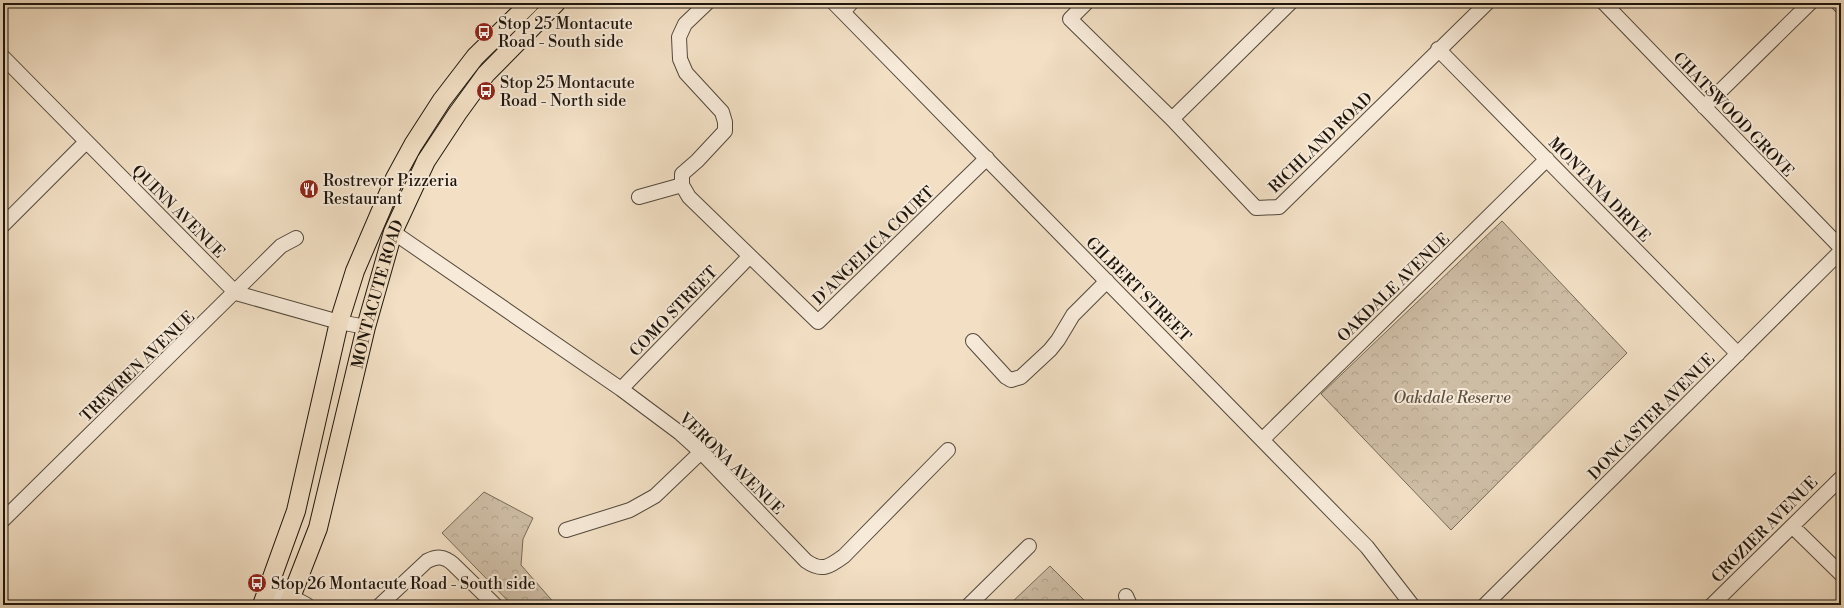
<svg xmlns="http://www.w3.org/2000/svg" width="1844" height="608" font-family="'Libre Bodoni',serif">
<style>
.park{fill:url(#park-crowns);stroke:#766a59}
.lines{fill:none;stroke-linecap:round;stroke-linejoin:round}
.minor-casing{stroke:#53483b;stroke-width:16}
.major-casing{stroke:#1e160d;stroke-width:20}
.minor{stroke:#f7ead9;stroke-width:14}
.major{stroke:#f2dfc4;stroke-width:18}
.labels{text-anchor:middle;stroke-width:4;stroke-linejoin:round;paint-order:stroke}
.poi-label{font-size:16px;fill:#1e160d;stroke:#f7ead9;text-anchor:start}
.street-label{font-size:16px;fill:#1e160d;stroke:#f7ead9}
.park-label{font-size:16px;font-style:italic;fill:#5c5042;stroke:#f7ead9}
</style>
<defs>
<pattern id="park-crowns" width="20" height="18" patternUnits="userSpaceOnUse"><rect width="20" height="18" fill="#cebda5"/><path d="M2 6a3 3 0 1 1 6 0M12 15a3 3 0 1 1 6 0" fill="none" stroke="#b0a28d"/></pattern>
</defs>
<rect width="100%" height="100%" fill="#f2dfc4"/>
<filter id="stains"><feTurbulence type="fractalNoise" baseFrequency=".005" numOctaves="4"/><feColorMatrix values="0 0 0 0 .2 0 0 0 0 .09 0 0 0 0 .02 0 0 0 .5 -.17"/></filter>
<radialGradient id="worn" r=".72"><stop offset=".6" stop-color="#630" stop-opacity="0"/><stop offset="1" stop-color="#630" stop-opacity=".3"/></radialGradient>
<path class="park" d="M1502,221l125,132 -176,177 -130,-136z
M484,492l49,26 -10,21 -2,26 35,40h-44l-70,-72z
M1050,566l39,39h-80z"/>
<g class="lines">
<defs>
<path id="minor" d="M707,3l-22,21 -6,13 1,22 6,14 36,39 3,10v9l-28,30 -15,13v11l7,12 129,125 169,-164
M834,3l533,544 45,58
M1086,3l-16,16 102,100 84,89 23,-1 208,-204
M1604,3l237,245
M1838,3l3,3
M843,12l8,-9
M1438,49l300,305
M3,57l233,236 103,29 27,5
M1704,107l106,-104
M1172,119l118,-116
M639,197l43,-12
M3,225l83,-83
M393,232l228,157 59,44 21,19 105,109c16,11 23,6 38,-5l104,-106
M973,341l33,36 5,3 10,-3 29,-27 8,-10 15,-25 34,-34
M621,389l128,-132
M1263,439l284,-280
M3,520l278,-274 15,-8
M1793,527l48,47
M566,530l64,-20 25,-14 46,-44
M1126,596l4,9
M273,605l5,-8h14l15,8
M380,605l47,-44c10,-5 17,-5 26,3l42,41
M969,605l60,-59
M1485,605l356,-354
M1712,605l129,-127"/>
<g id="major">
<path d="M262,605l34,-94 43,-189 16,-51 40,-93 18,-33 29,-45 33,-43 55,-54"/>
<path id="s1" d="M288,605l30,-77 48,-201 27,-95 33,-71 31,-47 29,-40 70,-71"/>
</g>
</defs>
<use href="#minor" class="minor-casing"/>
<use href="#major" class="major-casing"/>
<use href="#minor" class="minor"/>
<use href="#major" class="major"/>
</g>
<defs>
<symbol id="bus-disc" viewBox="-11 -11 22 22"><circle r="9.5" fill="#8f2418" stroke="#f7ead9"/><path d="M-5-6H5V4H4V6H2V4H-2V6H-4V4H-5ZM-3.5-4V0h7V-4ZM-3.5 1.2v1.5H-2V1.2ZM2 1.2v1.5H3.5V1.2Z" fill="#fff"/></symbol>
<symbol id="restaurant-disc" viewBox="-11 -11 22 22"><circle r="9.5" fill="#8f2418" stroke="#f7ead9"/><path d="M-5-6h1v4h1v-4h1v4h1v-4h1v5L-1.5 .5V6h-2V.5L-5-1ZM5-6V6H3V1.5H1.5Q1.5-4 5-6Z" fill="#fff"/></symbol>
</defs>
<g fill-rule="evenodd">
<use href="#bus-disc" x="473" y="21" width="22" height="22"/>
<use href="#bus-disc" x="475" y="80" width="22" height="22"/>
<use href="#restaurant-disc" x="298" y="178" width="22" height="22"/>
<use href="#bus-disc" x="246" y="572" width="22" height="22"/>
</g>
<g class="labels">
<g class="poi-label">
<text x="498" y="29">Stop 25 Montacute<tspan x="498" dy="18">Road - South side</tspan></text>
<text x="500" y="88">Stop 25 Montacute<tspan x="500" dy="18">Road - North side</tspan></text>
<text x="323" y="186">Rostrevor Pizzeria<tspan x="323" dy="18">Restaurant</tspan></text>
<text x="271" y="589">Stop 26 Montacute Road - South side</text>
</g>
<g class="street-label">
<text transform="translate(1734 114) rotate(46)" y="6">CHATSWOOD GROVE</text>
<text transform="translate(1320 142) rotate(-44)" y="6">RICHLAND ROAD</text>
<text transform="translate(1600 189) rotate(46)" y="6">MONTANA DRIVE</text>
<text transform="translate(179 211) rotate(45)" y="6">QUINN AVENUE</text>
<text transform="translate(873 245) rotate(-44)" y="6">D'ANGELICA COURT</text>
<text transform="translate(1393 287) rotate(-44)" y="6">OAKDALE AVENUE</text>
<text transform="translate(1139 289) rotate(45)" y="6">GILBERT STREET</text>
<text dy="6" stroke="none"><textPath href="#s1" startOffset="324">MONTACUTE ROAD</textPath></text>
<text transform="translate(673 311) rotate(-46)" y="6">COMO STREET</text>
<text transform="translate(137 366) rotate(-44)" y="6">TREWREN AVENUE</text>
<text transform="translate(1651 416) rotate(-45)" y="6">DONCASTER AVENUE</text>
<text transform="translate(732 463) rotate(44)" y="6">VERONA AVENUE</text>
<text transform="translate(1764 529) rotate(-45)" y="6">CROZIER AVENUE</text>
</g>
<g class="park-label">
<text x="1452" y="403">Oakdale Reserve</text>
</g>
</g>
<rect width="1844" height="608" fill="none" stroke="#f2dfc4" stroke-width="16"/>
<rect x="4" y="4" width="1836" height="600" fill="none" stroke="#1e160d" stroke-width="2"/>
<rect x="8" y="8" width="1828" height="592" fill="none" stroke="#1e160d"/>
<rect width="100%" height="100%" filter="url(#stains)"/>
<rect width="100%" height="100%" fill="url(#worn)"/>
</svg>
